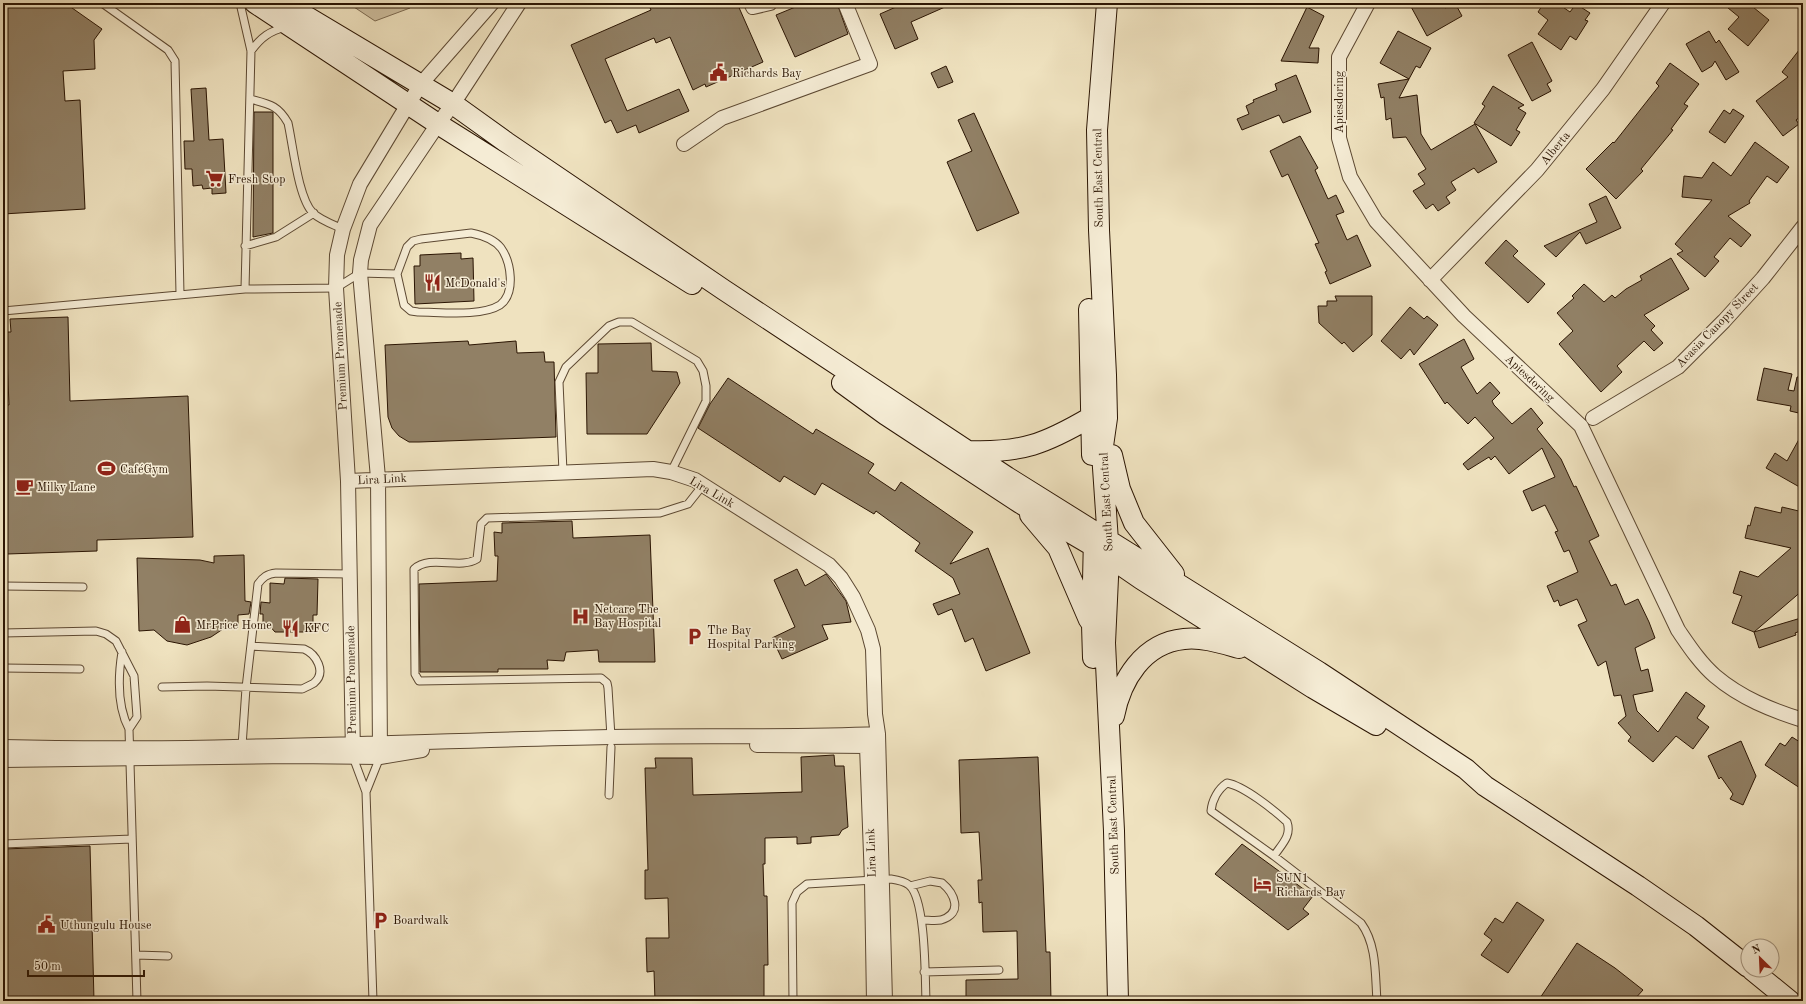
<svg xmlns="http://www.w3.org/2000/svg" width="1806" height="1004" font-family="'Old Standard TT',serif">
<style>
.green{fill:#cebf9f;stroke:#7c6a51}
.building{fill:#918065;stroke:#2b1503}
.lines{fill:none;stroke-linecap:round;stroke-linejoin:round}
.lane-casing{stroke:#5c4832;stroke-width:9}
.street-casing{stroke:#5c4832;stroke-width:16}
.secondary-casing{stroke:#2b1503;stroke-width:22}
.lane{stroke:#f5ecd5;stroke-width:7}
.street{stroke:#f5ecd5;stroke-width:14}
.secondary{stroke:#f5ecd5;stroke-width:20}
.labels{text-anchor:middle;stroke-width:3;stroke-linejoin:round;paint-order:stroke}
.poi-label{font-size:12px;fill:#2b1503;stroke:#f5ecd5;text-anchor:start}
.street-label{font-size:12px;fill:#2b1503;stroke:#f5ecd5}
</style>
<rect width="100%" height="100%" fill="#efe2bf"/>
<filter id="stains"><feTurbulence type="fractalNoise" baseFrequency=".005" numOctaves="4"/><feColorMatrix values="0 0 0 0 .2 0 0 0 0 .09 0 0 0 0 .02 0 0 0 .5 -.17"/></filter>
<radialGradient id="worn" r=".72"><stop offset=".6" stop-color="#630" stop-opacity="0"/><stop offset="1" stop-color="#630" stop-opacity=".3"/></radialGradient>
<path class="green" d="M348,3h67l-5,5 -35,13z"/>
<path class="building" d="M3,3h62l37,26 -8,11 1,29 -32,2 2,30 15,-1 5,109 -82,5z
M648,3h28l2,4 10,-4h49l26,59 -57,25 -1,-3 -12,6 -23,-53 -14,6 -2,-5 -49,21 22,52 52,-22 10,22 -50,22 -3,-8 -19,8 -6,-13 -6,3 -34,-78 80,-35z
M805,3h32l11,31 -53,23 -19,-42z
M905,3h49l-43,19 7,17 -23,10 -15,-35z
M1409,3h33l3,5 10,-5 7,13 -35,20z
M1544,3h13l13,9 6,-8 14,9 -5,7 3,1 -12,19 -6,-4 -9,14 -23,-16 10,-14 -10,-8z
M1722,3h26l21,17 -21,26 -20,-17 11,-12z
M1307,7l17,9 -15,32h10l-1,15 -37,-2z
M1398,31l33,17 -11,20 -4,-2 -7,13 -29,-16z
M1709,31l7,12 3,-3 20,32 -13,8 -11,-19 -3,5 -10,6 -16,-28z
M1532,42l20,39 -5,3 4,7 -19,10 -24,-46z
M1803,45v70l-7,5 3,4 -16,12 -27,-35 32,-24 -6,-5z
M1670,63l29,21 -15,20 4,2 -17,23 2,1 -32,39 2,2 -27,28 -30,-30 27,-27 1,1 45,-57 -3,-3z
M946,66l7,16 -15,6 -7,-15z
M1296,75l15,37 -28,11 -4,-8 -37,15 -5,-11 12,-5 -3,-8 8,-4 -1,-2 24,-10 -2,-6z
M1409,79l-10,19 18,-3 4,39 10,16 44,-26 22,38 -19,11 -4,-5 -23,14 5,8 -10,7 4,6 -12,8 -5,-7 -7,5 -13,-18 12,-7 -7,-10 8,-5 -20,-32 -13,1 -2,-20 -5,2 -2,-23 -3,1 -3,-14z
M1493,86l31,19 -6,3 8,5 -10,17 4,2 -9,14 -37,-23 11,-17 -3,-2z
M206,88l3,52 14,-1 3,54 -14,1v-6l-9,1 -1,-4 -9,1 -1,-17h-7l-1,-28h10l-3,-52z
M1733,109l11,7 -19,27 -16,-11 15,-22 6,4z
M254,112h19v121l-20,4z
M974,113l45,100 -42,18 -30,-69 25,-11 -14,-31z
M1300,136l18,32 -3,2 13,29 8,-4 8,17 -8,3 11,25 10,-5 14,31 -41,18 -5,-12 2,-1 -12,-27 4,-1 -31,-69 -6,3 -12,-26z
M1755,142l34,25 -12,16 -10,-7 -18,25 1,2 -22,13 23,19 -10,12 -11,-9 -16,19 5,4 -14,16 -28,-23 6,-3 -8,-7 37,-44 -30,-3 2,-21 18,2 11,-16 18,14z
M1606,196l15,32 -35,16 -6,-12 -24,25 -12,-11 53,-24 -8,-18z
M1506,240l12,11 -5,5 32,28 -17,19 -43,-40z
M461,253v6l12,-1 1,43 -59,3 -1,-38h6v-11z
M1671,258l18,31 -45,26 11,11 -4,4 12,13 -9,8 -10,-10 -27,25 5,6 -21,20 -42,-48 14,-13 -16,-18 17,-15 -2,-2 12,-12 20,18 8,-7 3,3 11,-9 16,-9 -2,-4z
M1335,296h37v39l-19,17 -9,-10 -2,2 -23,-21 -1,-17h9v-5h10z
M1410,307l14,12 3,-3 11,9 -24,30 -4,-6 -9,10 -20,-18z
M68,317l2,84 118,-5 5,141 -96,3v11l-90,3 -2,-74h-2v-75h6l-3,-73h5l-1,-13z
M1464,339l10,20 -13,8 16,27 13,-12 10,11 -8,8 2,4 18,19 19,-16 12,15 -6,6 24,30 13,28 2,-1 23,50 -10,5 22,45 5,-2 9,21 13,-6 11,23 6,16 -20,10 6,23 7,-2 5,22 -20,4 4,16 21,21 28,-40 19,14 -8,12 12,9 -16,22 -17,-13 -23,26 -25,-21 3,-4 -13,-14 8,-7 -5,-21 -7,1 -8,-35 -8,5 -20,-41 9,-4 -10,-22 -17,7 -2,-6 -4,2 -7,-16 31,-14 -9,-22 -5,2 -9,-20 3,-1 -13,-26 -13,6 -9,-20 32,-14 -13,-29 -33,26 -14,-18 -4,4 -2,-3 -21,13 -5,-6 31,-26 -19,-21 -7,7 -21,-22 -2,2 -26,-40z
M468,341l1,4 47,-4 1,12 27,-1 1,10h9l2,75 -137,5h-10l-10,-6 -7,-8 -4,-11 -3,-72z
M651,343l1,28 25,1 3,11 -33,51h-60l-1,-61h12v-29z
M1764,368l28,6 -4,16 6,1 3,-14h6v37l-13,-3 1,-5 -34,-6z
M728,378l85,56 3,-5 58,35 -6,9 27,18 6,-9 72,50 -23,32 38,-16 42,105 -44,18 -13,-33 -8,4 -13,-33 -14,6 -5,-11 27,-10 -7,-16 -38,-27 5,-8 -44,-32 -2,3 -52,-31 -7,12 -31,-19 -4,6 -82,-54 12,-24z
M1803,432v57l-37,-21 9,-15 12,8z
M1755,507l26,6 1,-6 21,5v78l-49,42 -22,-9 10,-27 -9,-3 7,-22 18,6 33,-29 -46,-10 3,-13 2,1z
M572,521l1,17 77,-3 5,127h-56l-1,-12 -32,2 -2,9 -17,-1 1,9h-50v3h-78l-1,-88 78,-3 1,-25h-3l-1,-24 8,1v-10z
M244,555l1,46 6,1 -2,12 -11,1v13l-15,1 -12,8 -24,8 -20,-4 -13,-11 -15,1 -2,-73 63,2 14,3v-7z
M797,569l8,17 21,-12 20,27 5,21 -29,3 6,14 -46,20 -10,-21 23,-11 -21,-47z
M285,578l33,1 -1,36h-4v17h-38l-8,-9h-4v-9h-3l1,-12 9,1v-20l14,1z
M1801,618l2,12 -8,3 1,2 -37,13 -5,-16z
M1792,737l11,7v46l-38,-25 15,-22 5,3z
M1741,741l15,35 -13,29 -13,-6 3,-5 -12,-17 -2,2 -11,-23z
M834,755l1,11h9l4,61 -6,3 -3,5 -28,2v6l-14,1v-7l-32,1v26h-2l1,32h3l1,69h-4v36h-109l-1,-30 -7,1 -1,-34h23l-1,-40 -23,1v-29h3l-3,-102h11l-1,-10h37l1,37 109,-3 -1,-35z
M1038,757l8,195h4l1,49h-85v-21l52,-1 -1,-48 -34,1 -1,-30 -3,1 -1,-23h4l-3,-48 -18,1 -2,-73z
M1242,844l71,52 -10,13 6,5 -21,16 -73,-56z
M90,846l4,155h-91v-152z
M1517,902l27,18 -36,53 -27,-18 11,-15 -8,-6 11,-16 8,5z
M1577,943l38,25 28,22 -10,11h-95z"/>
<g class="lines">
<defs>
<path id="lane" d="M102,3l66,47 7,11 5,233
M240,3l11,48 -6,238
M251,51c10,-14 19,-20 35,-24
M250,99c19,5 28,6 38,24 5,22 10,75 25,90 7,7 21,12 30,16
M471,233c10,2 23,6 30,15 10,14 15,45 -1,57 -19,12 -60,7 -82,7l-7,-1 -7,-6 -7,-31 10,-27 6,-6 8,-2z
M245,246l31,-9 38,-24
M3,311l242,-22 91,-1 24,-15 37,1
M563,472l-4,-90 7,-15 43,-41 10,-4h13l65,39 6,10 3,15v15l-35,71
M3,586l80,1
M3,633l93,-2 10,3 10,7 18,35 3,41 -8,12
M122,652c-4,25 -5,54 7,77l8,272
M3,668l77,1
M162,687l45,-1 95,3c4,-2 9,-4 12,-6 13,-11 2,-29 -10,-34l-53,-3
M611,737l-3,-49 -1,-5 -6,-5 -182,3 -4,-7 -1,-105c17,-15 45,1 63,-10l4,-35 6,-6 173,-5 28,-9 15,-19
M242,746l4,-58 12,-104c5,-7 9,-10 18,-11l74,1
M353,757l13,35 7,209
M366,792l14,-35
M609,795l2,-48
M3,844l129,-5
M1274,856c7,-11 18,-20 13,-34 -13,-12 -43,-36 -60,-39 -9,6 -15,17 -16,28l63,45 87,67c16,22 14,51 16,78
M910,886l20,-5 12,2c12,10 22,30 -1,37 -6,1 -13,0 -19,0
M136,955l32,1
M924,972l75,-2
M793,1001l-1,-98 5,-11 10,-8 84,-5c7,1 13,2 18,6 17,14 16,93 17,116"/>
<path id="street" d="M751,3l2,4 17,-4
M1368,3l-29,54v81l11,39 26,44 88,95 117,110 97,204c11,16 22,33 37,46 26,22 56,34 88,44
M684,144l38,-26 148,-54 -25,-61
M1430,280l107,-110 66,-81 60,-86
M1593,418l85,-51 46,-46 39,-43 40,-51
M348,481l305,-12 18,3 24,8 134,85 12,13 12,19 15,33 5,19 2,65 3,20
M757,745l110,1 5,135 2,120
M3,747c202,5 405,-6 607,-10 89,-2 179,1 268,-3l7,267
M380,751l-2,-273 -18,-205 1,-13 9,-35 68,-101 15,-20 66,-101
M353,753l-5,-272 -12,-193 1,-33 6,-26 17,-45 41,-68 20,-32 71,-81
M3,760l288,-4 89,1 42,-7"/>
<path id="secondary" d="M255,3l183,121 254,160
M284,3l169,101 53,38 218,148 283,187 312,195 147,97 19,17 153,100 58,40 52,41
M1107,3l-10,127 2,100 7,145 1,43 -5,35 7,103 -4,87 9,188 4,170
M1089,309l3,146
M842,383l44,32 134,88 73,43 48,33 172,109 63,37
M968,451c54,2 77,-7 123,-34
M1112,455l8,34 14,34 40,51
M1030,515l28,33 31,72
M1093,658l-1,-33 2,-88
M1114,716c7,-36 29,-73 70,-77 19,-2 37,4 55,9
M1752,970l38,31"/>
</defs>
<use href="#lane" class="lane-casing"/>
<use href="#street" class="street-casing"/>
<use href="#secondary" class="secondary-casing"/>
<use href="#lane" class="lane"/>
<use href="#street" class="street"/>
<use href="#secondary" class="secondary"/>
</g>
<defs>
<symbol id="civic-bare" viewBox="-9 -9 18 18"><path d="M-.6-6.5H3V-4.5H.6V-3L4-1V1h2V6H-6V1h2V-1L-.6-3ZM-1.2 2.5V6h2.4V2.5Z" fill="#8f2418" stroke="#f5ecd5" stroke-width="2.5" paint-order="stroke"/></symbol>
<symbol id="supermarket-bare" viewBox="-9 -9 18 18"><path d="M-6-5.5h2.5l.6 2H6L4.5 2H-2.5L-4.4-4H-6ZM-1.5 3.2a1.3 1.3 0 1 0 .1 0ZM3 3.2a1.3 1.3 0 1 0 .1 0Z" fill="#8f2418" stroke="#f5ecd5" stroke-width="2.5" paint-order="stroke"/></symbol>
<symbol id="restaurant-bare" viewBox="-9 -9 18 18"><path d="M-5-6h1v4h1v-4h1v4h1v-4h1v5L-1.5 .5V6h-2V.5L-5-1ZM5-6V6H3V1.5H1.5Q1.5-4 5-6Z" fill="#8f2418" stroke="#f5ecd5" stroke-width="2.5" paint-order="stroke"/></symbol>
<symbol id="stadium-bare" viewBox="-9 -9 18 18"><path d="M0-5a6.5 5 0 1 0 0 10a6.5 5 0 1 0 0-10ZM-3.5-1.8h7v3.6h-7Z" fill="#8f2418" stroke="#f5ecd5" stroke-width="2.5" paint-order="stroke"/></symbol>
<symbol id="cafe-bare" viewBox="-9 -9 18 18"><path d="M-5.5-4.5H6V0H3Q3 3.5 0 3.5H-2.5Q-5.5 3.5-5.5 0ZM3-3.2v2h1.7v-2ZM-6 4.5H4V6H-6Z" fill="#8f2418" stroke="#f5ecd5" stroke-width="2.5" paint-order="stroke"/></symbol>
<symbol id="hospital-bare" viewBox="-9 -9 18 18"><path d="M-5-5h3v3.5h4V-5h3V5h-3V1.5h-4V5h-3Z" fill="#8f2418" stroke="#f5ecd5" stroke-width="2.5" paint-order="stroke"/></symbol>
<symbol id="shop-bare" viewBox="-9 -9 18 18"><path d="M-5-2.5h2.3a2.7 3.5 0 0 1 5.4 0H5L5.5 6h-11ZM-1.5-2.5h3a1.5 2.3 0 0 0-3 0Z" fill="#8f2418" stroke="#f5ecd5" stroke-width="2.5" paint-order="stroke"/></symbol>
<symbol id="parking-bare" viewBox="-9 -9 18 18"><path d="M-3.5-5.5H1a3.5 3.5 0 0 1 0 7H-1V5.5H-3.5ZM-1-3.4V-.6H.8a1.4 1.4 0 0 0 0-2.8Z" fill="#8f2418" stroke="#f5ecd5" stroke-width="2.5" paint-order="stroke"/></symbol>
<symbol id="hotel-bare" viewBox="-9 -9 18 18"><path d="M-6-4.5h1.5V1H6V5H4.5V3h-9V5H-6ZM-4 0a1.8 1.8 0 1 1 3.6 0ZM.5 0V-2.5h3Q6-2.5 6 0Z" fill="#8f2418" stroke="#f5ecd5" stroke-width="2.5" paint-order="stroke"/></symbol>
</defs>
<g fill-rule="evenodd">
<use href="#civic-bare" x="706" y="60" width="25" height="25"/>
<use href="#supermarket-bare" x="202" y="166" width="25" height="25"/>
<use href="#restaurant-bare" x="420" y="270" width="25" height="25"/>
<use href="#stadium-bare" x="94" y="456" width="25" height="25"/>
<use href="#cafe-bare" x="12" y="474" width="25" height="25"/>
<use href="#hospital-bare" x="568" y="604" width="25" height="25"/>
<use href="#shop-bare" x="170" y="612" width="25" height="25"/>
<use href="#restaurant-bare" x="278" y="616" width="25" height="25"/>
<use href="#parking-bare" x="682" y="624" width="25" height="25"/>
<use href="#hotel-bare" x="1250" y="872" width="25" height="25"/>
<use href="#parking-bare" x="368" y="908" width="25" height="25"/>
<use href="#civic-bare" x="34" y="912" width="25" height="25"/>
</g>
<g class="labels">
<g class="poi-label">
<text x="732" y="77">Richards Bay</text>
<text x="228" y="183">Fresh Stop</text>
<text x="445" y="287">McDonald's</text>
<text x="120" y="473">CaféGym</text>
<text x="37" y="491">Milky Lane</text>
<text x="594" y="613">Netcare The<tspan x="594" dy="14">Bay Hospital</tspan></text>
<text x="196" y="629">MrPrice Home</text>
<text x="304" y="632">KFC</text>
<text x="707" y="634">The Bay<tspan x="707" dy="14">Hospital Parking</tspan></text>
<text x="1276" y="882">SUN1<tspan x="1276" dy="14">Richards Bay</tspan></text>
<text x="393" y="924">Boardwalk</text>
<text x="60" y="929">Uthungulu House</text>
</g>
<g class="street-label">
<text transform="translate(1339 102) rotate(-90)" y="4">Apiesdoring</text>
<text transform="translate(1555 148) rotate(-51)" y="4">Alberta</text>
<text transform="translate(1098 178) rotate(-91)" y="4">South East Central</text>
<text transform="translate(1717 325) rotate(-46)" y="4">Acasia Canopy Street</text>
<text transform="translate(340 356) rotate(-93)" y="4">Premium Promenade</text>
<text transform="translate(1530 378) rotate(43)" y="4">Apiesdoring</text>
<text transform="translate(382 479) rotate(-3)" y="4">Lira Link</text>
<text transform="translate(712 492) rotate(30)" y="4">Lira Link</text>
<text transform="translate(1106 502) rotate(-93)" y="4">South East Central</text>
<text transform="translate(351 680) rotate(-91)" y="4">Premium Promenade</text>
<text transform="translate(1113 825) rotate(-92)" y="4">South East Central</text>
<text transform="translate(871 853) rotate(-92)" y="4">Lira Link</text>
</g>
</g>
<rect width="1806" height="1004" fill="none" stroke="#efe2bf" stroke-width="16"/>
<rect x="4" y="4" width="1798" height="996" fill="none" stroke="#2b1503" stroke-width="2"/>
<rect x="8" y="8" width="1790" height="988" fill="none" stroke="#2b1503"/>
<g transform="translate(1760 958) rotate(336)"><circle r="19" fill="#f5ecd5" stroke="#a49681"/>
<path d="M0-3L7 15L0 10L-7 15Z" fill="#8f2418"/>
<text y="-6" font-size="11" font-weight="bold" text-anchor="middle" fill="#2b1503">N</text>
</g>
<path d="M28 970v6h116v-6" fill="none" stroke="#2b1503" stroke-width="2"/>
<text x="34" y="970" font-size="12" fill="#2b1503" stroke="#f5ecd5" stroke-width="3" paint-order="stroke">50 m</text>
<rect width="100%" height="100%" filter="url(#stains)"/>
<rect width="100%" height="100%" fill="url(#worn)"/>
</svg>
